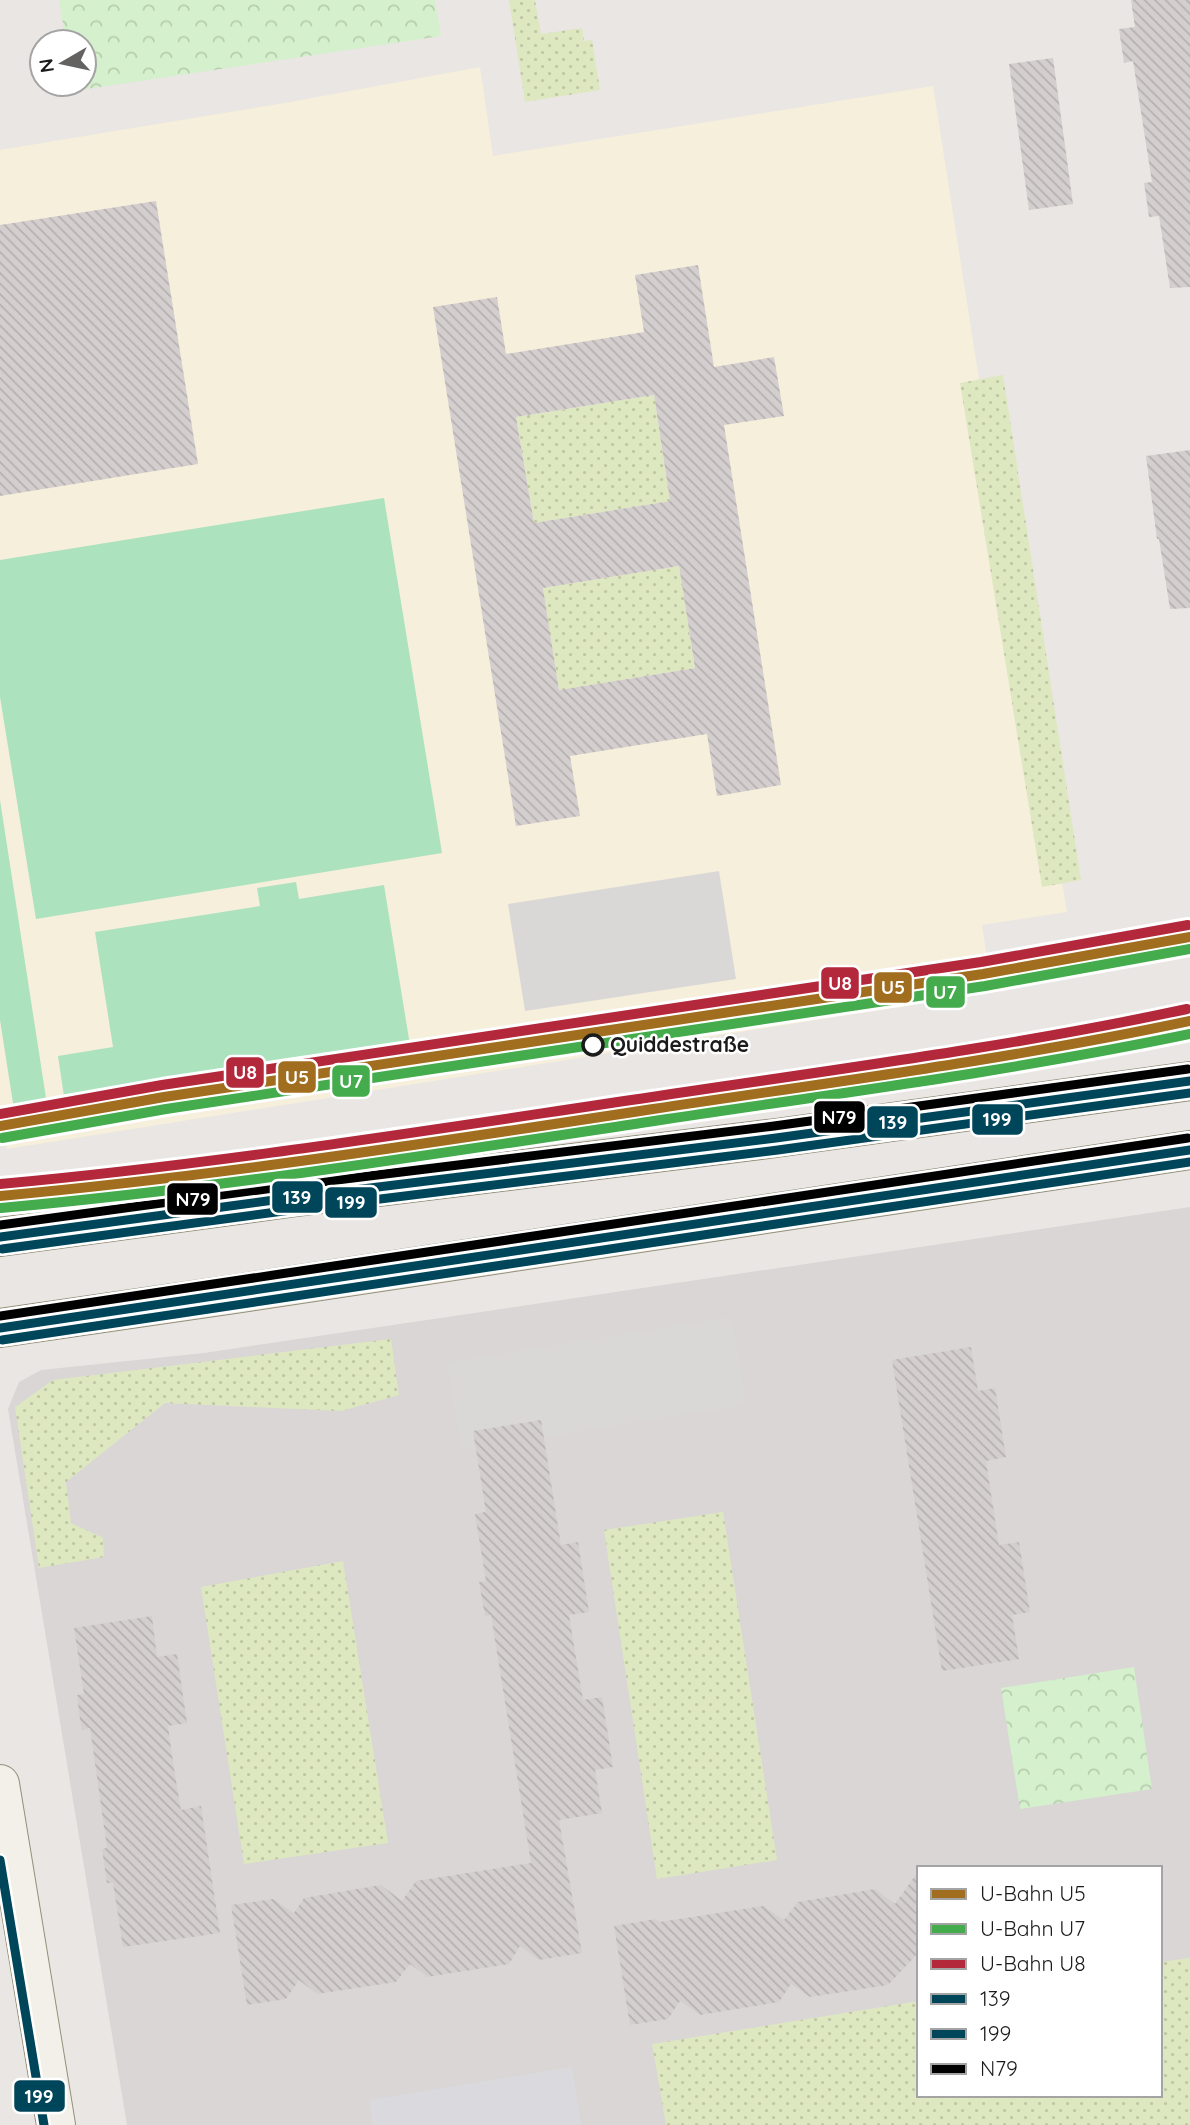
<svg xmlns="http://www.w3.org/2000/svg" width="1190" height="2125" font-family="Quicksand,sans-serif">
<style>
.residential{fill:#d9d6d5;fill-rule:evenodd}
.education{fill:#f6efdc}
.grass{fill:url(#grass-dots)}
.park{fill:url(#park-crowns)}
.pitch{fill:#ade2bf}
.parking{fill:#dad8d7}
.plaza{fill:#dadade}
.building{fill:url(#building-back-hatch);fill-rule:evenodd}
.lines{fill:none;stroke-linecap:round;stroke-linejoin:round}
.secondary-casing{stroke:#948f7b;stroke-width:40}
.secondary{stroke:#f2f0e8;stroke-width:38}
.bus-1-casing{stroke:#fff;stroke-width:14}
.bus-2-casing{stroke:#fff;stroke-width:14}
.bus-3-casing{stroke:#fff;stroke-width:14}
.bus-1{stroke:#00465a;stroke-width:9}
.bus-2{stroke:#00465a;stroke-width:9}
.bus-3{stroke:#000;stroke-width:9}
.metro-1-casing{stroke:#fff;stroke-width:16}
.metro-2-casing{stroke:#fff;stroke-width:16}
.metro-3-casing{stroke:#fff;stroke-width:16}
.metro-1{stroke:#a06e1e;stroke-width:10}
.metro-2{stroke:#44ac4d;stroke-width:10}
.metro-3{stroke:#b4283c;stroke-width:10}
.stop-dot{fill:#fff;stroke:#1b1b1b;stroke-width:3.5}
.labels{text-anchor:middle;stroke-width:5;stroke-linejoin:round;paint-order:stroke}
.stop-label{font-size:21px;font-weight:bold;fill:#1b1b1b;stroke:#fff;text-anchor:start}
.line-badge{stroke:#fff;stroke-width:2.5}
.badge-label{font-size:19px;text-anchor:middle;font-weight:bold;fill:#fff}
</style>
<defs>
<pattern id="grass-dots" width="8" height="8" patternUnits="userSpaceOnUse" patternTransform="scale(1.75)"><rect width="8" height="8" fill="#dee8c0"/><path d="M2 2h.1M6 6h.1" fill="none" stroke="#bec6a4" stroke-width="1.8" stroke-linecap="round"/></pattern>
<pattern id="park-crowns" width="20" height="18" patternUnits="userSpaceOnUse" patternTransform="scale(1.75)"><rect width="20" height="18" fill="#d5f0cc"/><path d="M2 6a3 3 0 1 1 6 0M12 15a3 3 0 1 1 6 0" fill="none" stroke="#b6cdaf"/></pattern>
<pattern id="building-back-hatch" width="6" height="6" patternUnits="userSpaceOnUse" patternTransform="scale(1.75)"><rect width="6" height="6" fill="#d4cfce"/><path d="M-1 5l2 2M0 0l6 6M5-1l2 2" fill="none" stroke="#b5b1b0"/></pattern>
</defs>
<rect width="100%" height="100%" fill="#eae6e3"/>
<path class="residential" d="M1190,1207v918h-1063l-119,-716 11,-27 22,-12 163,-17zM919,1868h241v227h-241z"/>
<path class="education" d="M480,67l13,89 440,-70 43,274 91,552 -85,13 10,67 -985,157 -7,-43v-956l285,-47z"/>
<path class="grass" d="M509,0h26l6,34 41,-6 2,13 8,-1 8,50 -75,12z
M1003,375l78,505 -39,7 -82,-504z
M654,395l16,106 -136,22 -18,-106z
M679,566l16,102 -136,22 -16,-102z
M391,1339l8,56 -58,16 -176,-8 -99,79 5,41 32,15 1,19 -65,11 -24,-161 38,-27z
M723,1512l54,348 -120,19 -53,-349z
M343,1561l45,282 -144,21 -43,-277z
M1190,1958v167h-524l-14,-81 267,-43v94h241v-133z"/>
<path class="park" d="M59,0h376l6,36 -368,55 -1,-7h12v-42h-18z
M1134,1667l18,122 -132,20 -19,-121z"/>
<path class="pitch" d="M384,498l58,355 -406,66 -36,-222v-137z
M0,800l48,311 -33,5 -15,-96z
M296,882l3,17 85,-14 29,179 -290,48 -2,-11 -55,9 -8,-54 55,-9 -18,-115 165,-26 -3,-18z"/>
<path class="parking" d="M719,871l17,108 -211,32 -17,-107z
M732,1317l14,88 -285,45 -14,-88z"/>
<path class="plaza" d="M572,2067l9,58h-208l-4,-25z"/>
<path class="building" d="M1131,0h59v287l-20,1 -11,-72 -10,1 -5,-34 8,-1 -19,-121 -9,2 -5,-34 16,-2z
M1053,58l20,146 -44,6 -20,-146z
M156,201l42,263 -198,32v-271z
M698,265l16,102 60,-10 10,59 -60,9 57,360 -64,11 -10,-62 -137,22 10,60 -64,10 -83,-519 64,-10 9,57 138,-22 -9,-57zM654,395l16,106 -136,22 -18,-106zM679,566l16,102 -136,22 -16,-102z
M1190,450v158l-20,1 -11,-70h-2l-11,-83z
M971,1347l7,44 17,-3 11,69 -20,4 13,84 20,-3 11,70 -18,3 7,44 -77,12 -50,-311z
M541,1420l20,125 17,-3 11,70 -20,3 14,85 19,-3 11,70 -18,3 7,43 -43,7 23,133 -43,7 -19,-14 -11,18 -82,13 -17,-13 -14,18 -79,12 -18,-14 -13,19 -39,6 -16,-100 42,-6 21,14 10,-15 77,-13 21,16 14,-20 115,-18 -40,-248 -6,1 -6,-34 7,-1 -11,-67 11,-2 -13,-81z
M152,1616l5,41 20,-3 10,69 -19,3 6,43 7,41 20,-4 19,127 -97,14 -10,-64h-6l-5,-34 5,-1 -17,-120 -8,2 -3,-17 -2,-18 7,-1 -10,-66z
M919,1870v82l-31,33 -78,12 -19,-13 -12,18 -79,13 -20,-14 -12,18 -38,6 -16,-99 42,-7 4,3 103,-16 21,14 14,-18 77,-13 20,15z"/>
<g class="lines">
<defs>
<path id="secondary" d="M0,1237l289,-39 487,-60 414,-57
M0,1328l228,-33 962,-145
M0,1784l56,341"/>
</defs>
<use href="#secondary" class="secondary-casing"/>
<use href="#secondary" class="secondary"/>
<defs>
<path id="bus-1" d="M0,1237l289,-39 487,-60 414,-57
M0,1328l1190,-178"/>
<path id="bus-2" d="M2,1249l289,-39 487,-60 412,-57
M2,1340l1188,-178
M0,1860l44,265"/>
<path id="bus-3" d="M0,1225l288,-39 486,-60 414,-57
M0,1316l1188,-178"/>
</defs>
<use href="#bus-1" class="bus-1-casing"/>
<use href="#bus-2" class="bus-2-casing"/>
<use href="#bus-3" class="bus-3-casing"/>
<use href="#bus-1" class="bus-1"/>
<use href="#bus-2" class="bus-2"/>
<use href="#bus-3" class="bus-3"/>
<defs>
<path id="metro-1" d="M0,1126l164,-29 819,-123 207,-37
M0,1196c219,-20 436,-54 653,-87 180,-27 359,-50 537,-88"/>
<path id="metro-2" d="M2,1138l164,-29 819,-123 205,-37
M1,1208c219,-20 435,-54 653,-87 179,-27 358,-50 536,-87"/>
<path id="metro-3" d="M0,1114l162,-29 819,-123 207,-37
M0,1184c219,-20 435,-55 652,-87 179,-27 358,-50 535,-88"/>
</defs>
<use href="#metro-1" class="metro-1-casing"/>
<use href="#metro-2" class="metro-2-casing"/>
<use href="#metro-3" class="metro-3-casing"/>
<use href="#metro-1" class="metro-1"/>
<use href="#metro-2" class="metro-2"/>
<use href="#metro-3" class="metro-3"/>
</g>
<circle class="stop-dot" cx="593" cy="1045" r="10"/>
<g class="labels">
<g class="stop-label">
<text x="610" y="1052">Quiddestraße</text>
</g>
</g>
<g class="line-badge">
<rect x="820" y="966" width="40" height="34" rx="7" fill="#b4283c"/>
<rect x="873" y="971" width="40" height="33" rx="7" fill="#a06e1e"/>
<rect x="925" y="975" width="41" height="34" rx="7" fill="#44ac4d"/>
<rect x="225" y="1056" width="40" height="33" rx="7" fill="#b4283c"/>
<rect x="277" y="1060" width="40" height="34" rx="7" fill="#a06e1e"/>
<rect x="331" y="1064" width="40" height="34" rx="7" fill="#44ac4d"/>
<rect x="813" y="1100" width="53" height="34" rx="7" fill="#000"/>
<rect x="971" y="1103" width="53" height="33" rx="7" fill="#00465a"/>
<rect x="866" y="1105" width="53" height="34" rx="7" fill="#00465a"/>
<rect x="271" y="1180" width="53" height="34" rx="7" fill="#00465a"/>
<rect x="166" y="1182" width="53" height="34" rx="7" fill="#000"/>
<rect x="324" y="1186" width="54" height="33" rx="7" fill="#00465a"/>
<rect x="13" y="2079" width="53" height="34" rx="7" fill="#00465a"/>
</g>
<g class="badge-label">
<text x="840" y="990">U8</text>
<text x="893" y="994">U5</text>
<text x="945" y="999">U7</text>
<text x="245" y="1079">U8</text>
<text x="297" y="1084">U5</text>
<text x="351" y="1088">U7</text>
<text x="839" y="1124">N79</text>
<text x="997" y="1126">199</text>
<text x="893" y="1129">139</text>
<text x="297" y="1204">139</text>
<text x="193" y="1206">N79</text>
<text x="351" y="1209">199</text>
<text x="39" y="2103">199</text>
</g>
<rect x="917" y="1866" width="245" height="231" fill="#ffffff" stroke="#a4a4a4" stroke-width="2"/>
<rect x="931" y="1889" width="35" height="10" fill="#a06e1e" stroke="#a4a4a4" stroke-width="2"/>
<text x="980" y="1901" font-size="21" fill="#1b1b1b">U-Bahn U5</text>
<rect x="931" y="1924" width="35" height="10" fill="#44ac4d" stroke="#a4a4a4" stroke-width="2"/>
<text x="980" y="1936" font-size="21" fill="#1b1b1b">U-Bahn U7</text>
<rect x="931" y="1959" width="35" height="10" fill="#b4283c" stroke="#a4a4a4" stroke-width="2"/>
<text x="980" y="1971" font-size="21" fill="#1b1b1b">U-Bahn U8</text>
<rect x="931" y="1994" width="35" height="10" fill="#00465a" stroke="#a4a4a4" stroke-width="2"/>
<text x="980" y="2006" font-size="21" fill="#1b1b1b">139</text>
<rect x="931" y="2029" width="35" height="10" fill="#00465a" stroke="#a4a4a4" stroke-width="2"/>
<text x="980" y="2041" font-size="21" fill="#1b1b1b">199</text>
<rect x="931" y="2064" width="35" height="10" fill="#000000" stroke="#a4a4a4" stroke-width="2"/>
<text x="980" y="2076" font-size="21" fill="#1b1b1b">N79</text>
<g transform="translate(63 63) rotate(261)"><circle r="33" fill="#ffffff" stroke="#a4a4a4" stroke-width="2"/>
<path d="M0-5L12 26L0 18L-12 26Z" fill="#636261"/>
<text y="-10" font-size="19" font-weight="bold" text-anchor="middle" fill="#1b1b1b">N</text>
</g>
</svg>
